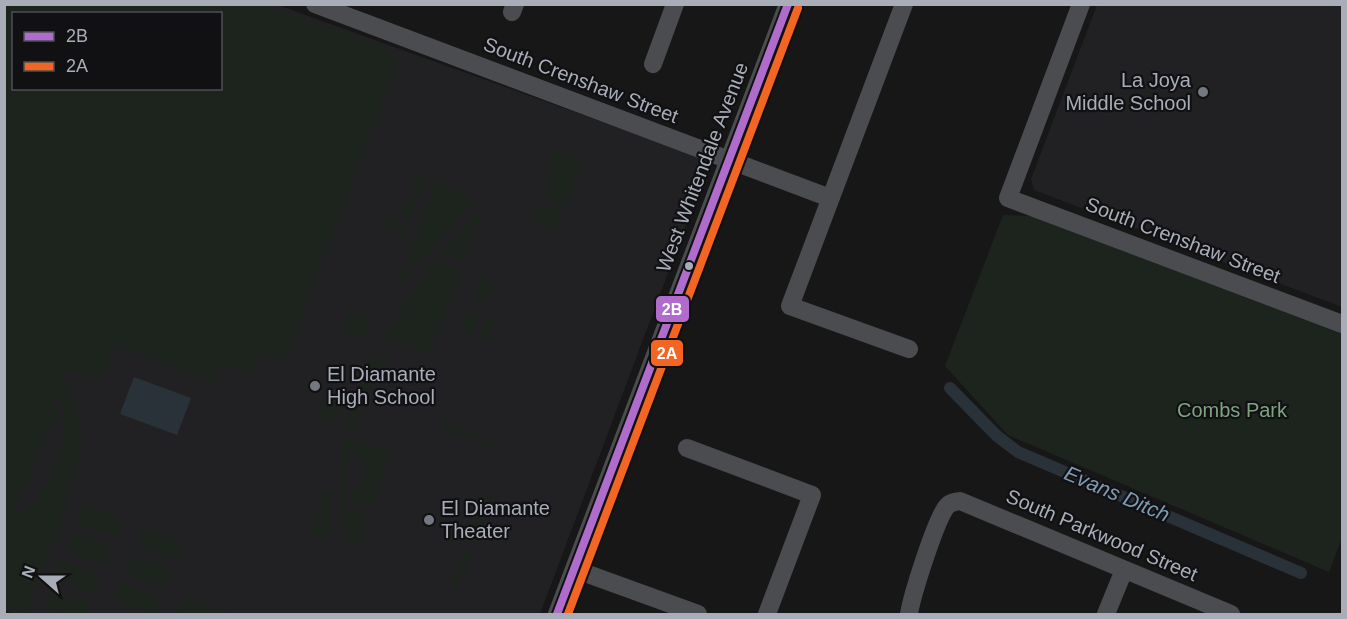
<svg xmlns="http://www.w3.org/2000/svg" width="1347" height="619" font-family="Arial,sans-serif">
<style>
.built{fill:#212123;fill-rule:evenodd}
.green{fill:#1d241e;fill-rule:evenodd}
.water{fill:#2a3239}
.lines{fill:none;stroke-linecap:round;stroke-linejoin:round}
.canal{stroke:#2a3239;stroke-width:12}
.minor{stroke:#4b4c50;stroke-width:18}
.bus-1-casing{stroke:#111113;stroke-width:12}
.bus-2-casing{stroke:#111113;stroke-width:12}
.bus-1{stroke:#b06ccc;stroke-width:8}
.bus-2{stroke:#f26522;stroke-width:8}
.poi-dot{fill:#757880;stroke:#111113;stroke-width:2}
.bus-dot{fill:#a8adb8;stroke:#111113;stroke-width:2}
.labels{text-anchor:middle;stroke-width:4.5;stroke-linejoin:round;paint-order:stroke}
.street-label{font-size:20px;fill:#a8adb8;stroke:#111113}
.poi-label{font-size:20px;fill:#a8adb8;stroke:#111113;text-anchor:start}
.park-label{font-size:20px;fill:#7fa381;stroke:#111113}
.water-label{font-size:21px;font-style:italic;fill:#7f9bb3;stroke:#111113}
.line-badge{stroke:#111113;stroke-width:2}
.badge-label{font-size:16px;text-anchor:middle;font-weight:bold;fill:#fff}
</style>
<rect width="100%" height="100%" fill="#171717"/>
<path class="built" d="M4,5h274l432,156 -170,453h-526l-9,-3zM14,14h206v74h-206z
M1097,5h245v302l-308,-117 -3,-11z"/>
<path class="green" d="M4,5h257l115,39 16,6 6,9 -114,303 -25,-9 -8,22 -26,-10 -10,4 4,15 -105,-39 -13,36 -30,-11 -8,6c22,38 26,75 1,115l5,2 -4,9 3,1 -42,110 -22,-8v-271l4,-8 -4,-1zM14,14h206v74h-206zM56,395c24,36 -5,110 -46,122l9,-25 5,-1 25,-67 8,2 5,-13 -11,-5z
M554,151l28,10 -18,46 -19,-8 11,-28 -8,-3z
M418,172l9,3 -8,20 -9,-3z
M437,179l37,22 -58,65 -10,-4z
M408,198l9,3 -8,20 -9,-3z
M538,203l24,9 -6,18 -23,-9z
M478,212l3,2 -18,48 -21,-8 -1,-2z
M1003,215l29,1 310,118v204l-13,34 -321,-137 -63,-69z
M383,217l24,9 -3,9 -24,-10z
M433,261l27,10 -31,83 -46,-18z
M404,267l8,3 -16,22 -1,-2z
M482,276l12,5 -8,22 -12,-5z
M469,310l12,5 -8,21 -12,-5z
M349,311l23,9 -8,19 -23,-8z
M486,316l7,3 -4,23 -11,-5z
M375,357l14,4 -4,11 -6,-2 -16,29 -8,-3 16,-38z
M327,391l16,6 -10,27 -16,-6z
M353,402l8,3 -5,26 4,4 -14,-6z
M442,423l50,19 -2,5 -50,-19z
M344,437l8,3 -4,26 -7,-2z
M355,441l35,13 -19,51 -19,1v-18l6,1 10,-24 -15,-7z
M341,467l7,2v37l-7,1z
M325,488l4,2 3,50 -23,-9z
M487,494l6,3 -18,47 -6,-3z
M83,504l39,15 -6,18 -39,-15z
M369,511l-14,36 -8,-1 -6,-33z
M144,527l39,15 -7,18 -39,-15z
M73,532l39,15 -7,18 -39,-15z
M465,551l6,3 -13,35 -7,-2z
M133,555l39,15 -7,18 -39,-15z
M62,560l39,15 -7,18 -39,-15z
M122,583l39,15 -6,16 -40,-13z
M51,588l39,15 -4,11h-19l-23,-8z
M184,596l41,16 -1,2h-48z"/>
<path class="water" d="M134,377l57,21 -14,37 -57,-21z"/>
<g class="lines">
<path class="canal" d="M950,388l47,48 21,16 283,121"/>
<path class="minor" d="M315,4l515,194
M904,4l-114,302 119,43
M1081,4l-73,194 334,126
M512,12l3,-8
M653,64l22,-60
M687,448l125,47 -45,119
M574,569l124,45
M557,614l231,-610
M909,614c3,-19 27,-95 38,-108 4,-4 8,-4 13,-5l271,113
M1106,614l18,-44"/>
<defs>
<path id="bus-1" d="M557,614l231,-610"/>
<path id="bus-2" d="M568,614l230,-606"/>
</defs>
<use href="#bus-1" class="bus-1-casing"/>
<use href="#bus-2" class="bus-2-casing"/>
<use href="#bus-1" class="bus-1"/>
<use href="#bus-2" class="bus-2"/>
</g>
<g class="poi-dot">
<circle cx="1203" cy="92" r="6"/>
<circle cx="315" cy="386" r="6"/>
<circle cx="429" cy="520" r="6"/>
</g>
<circle class="bus-dot" cx="689" cy="266" r="5"/>
<g class="labels">
<g class="street-label">
<text transform="translate(581 80) rotate(21)" y="7">South Crenshaw Street</text>
<text transform="translate(702 167) rotate(-69)" y="7">West Whitendale Avenue</text>
<text transform="translate(1183 240) rotate(21)" y="7">South Crenshaw Street</text>
<text transform="translate(1102 535) rotate(23)" y="7">South Parkwood Street</text>
</g>
<g class="poi-label">
<text x="1191" y="87" text-anchor="end">La Joya<tspan x="1191" dy="23">Middle School</tspan></text>
<text x="327" y="381">El Diamante<tspan x="327" dy="23">High School</tspan></text>
<text x="441" y="515">El Diamante<tspan x="441" dy="23">Theater</tspan></text>
</g>
<g class="park-label">
<text x="1232" y="417">Combs Park</text>
</g>
<g class="water-label">
<text transform="translate(1117 494) rotate(23)" y="7">Evans Ditch</text>
</g>
</g>
<g class="line-badge">
<rect x="655" y="295" width="35" height="28" rx="6" fill="#b06ccc"/>
<rect x="650" y="339" width="34" height="28" rx="6" fill="#f26522"/>
</g>
<g class="badge-label">
<text x="672" y="315">2B</text>
<text x="667" y="359">2A</text>
</g>
<rect width="1347" height="619" fill="none" stroke="#a8adb8" stroke-width="12"/>
<rect x="12" y="12" width="210" height="78" fill="#111113" stroke="#4d4f55" stroke-width="1.5"/>
<rect x="24" y="32" width="30" height="9" fill="#b06ccc" stroke="#4d4f55" stroke-width="1.5"/>
<text x="66" y="42" font-size="18" fill="#a8adb8">2B</text>
<rect x="24" y="62" width="30" height="9" fill="#f26522" stroke="#4d4f55" stroke-width="1.5"/>
<text x="66" y="72" font-size="18" fill="#a8adb8">2A</text>
<g transform="translate(42 577) rotate(291)" stroke="#111113" stroke-width="4.5" paint-order="stroke">
<path d="M0-4.5L10 22L0 15L-10 22Z" fill="#a8adb8"/>
<text y="-9" font-size="16" font-weight="bold" text-anchor="middle" fill="#a8adb8">N</text>
</g>
</svg>
